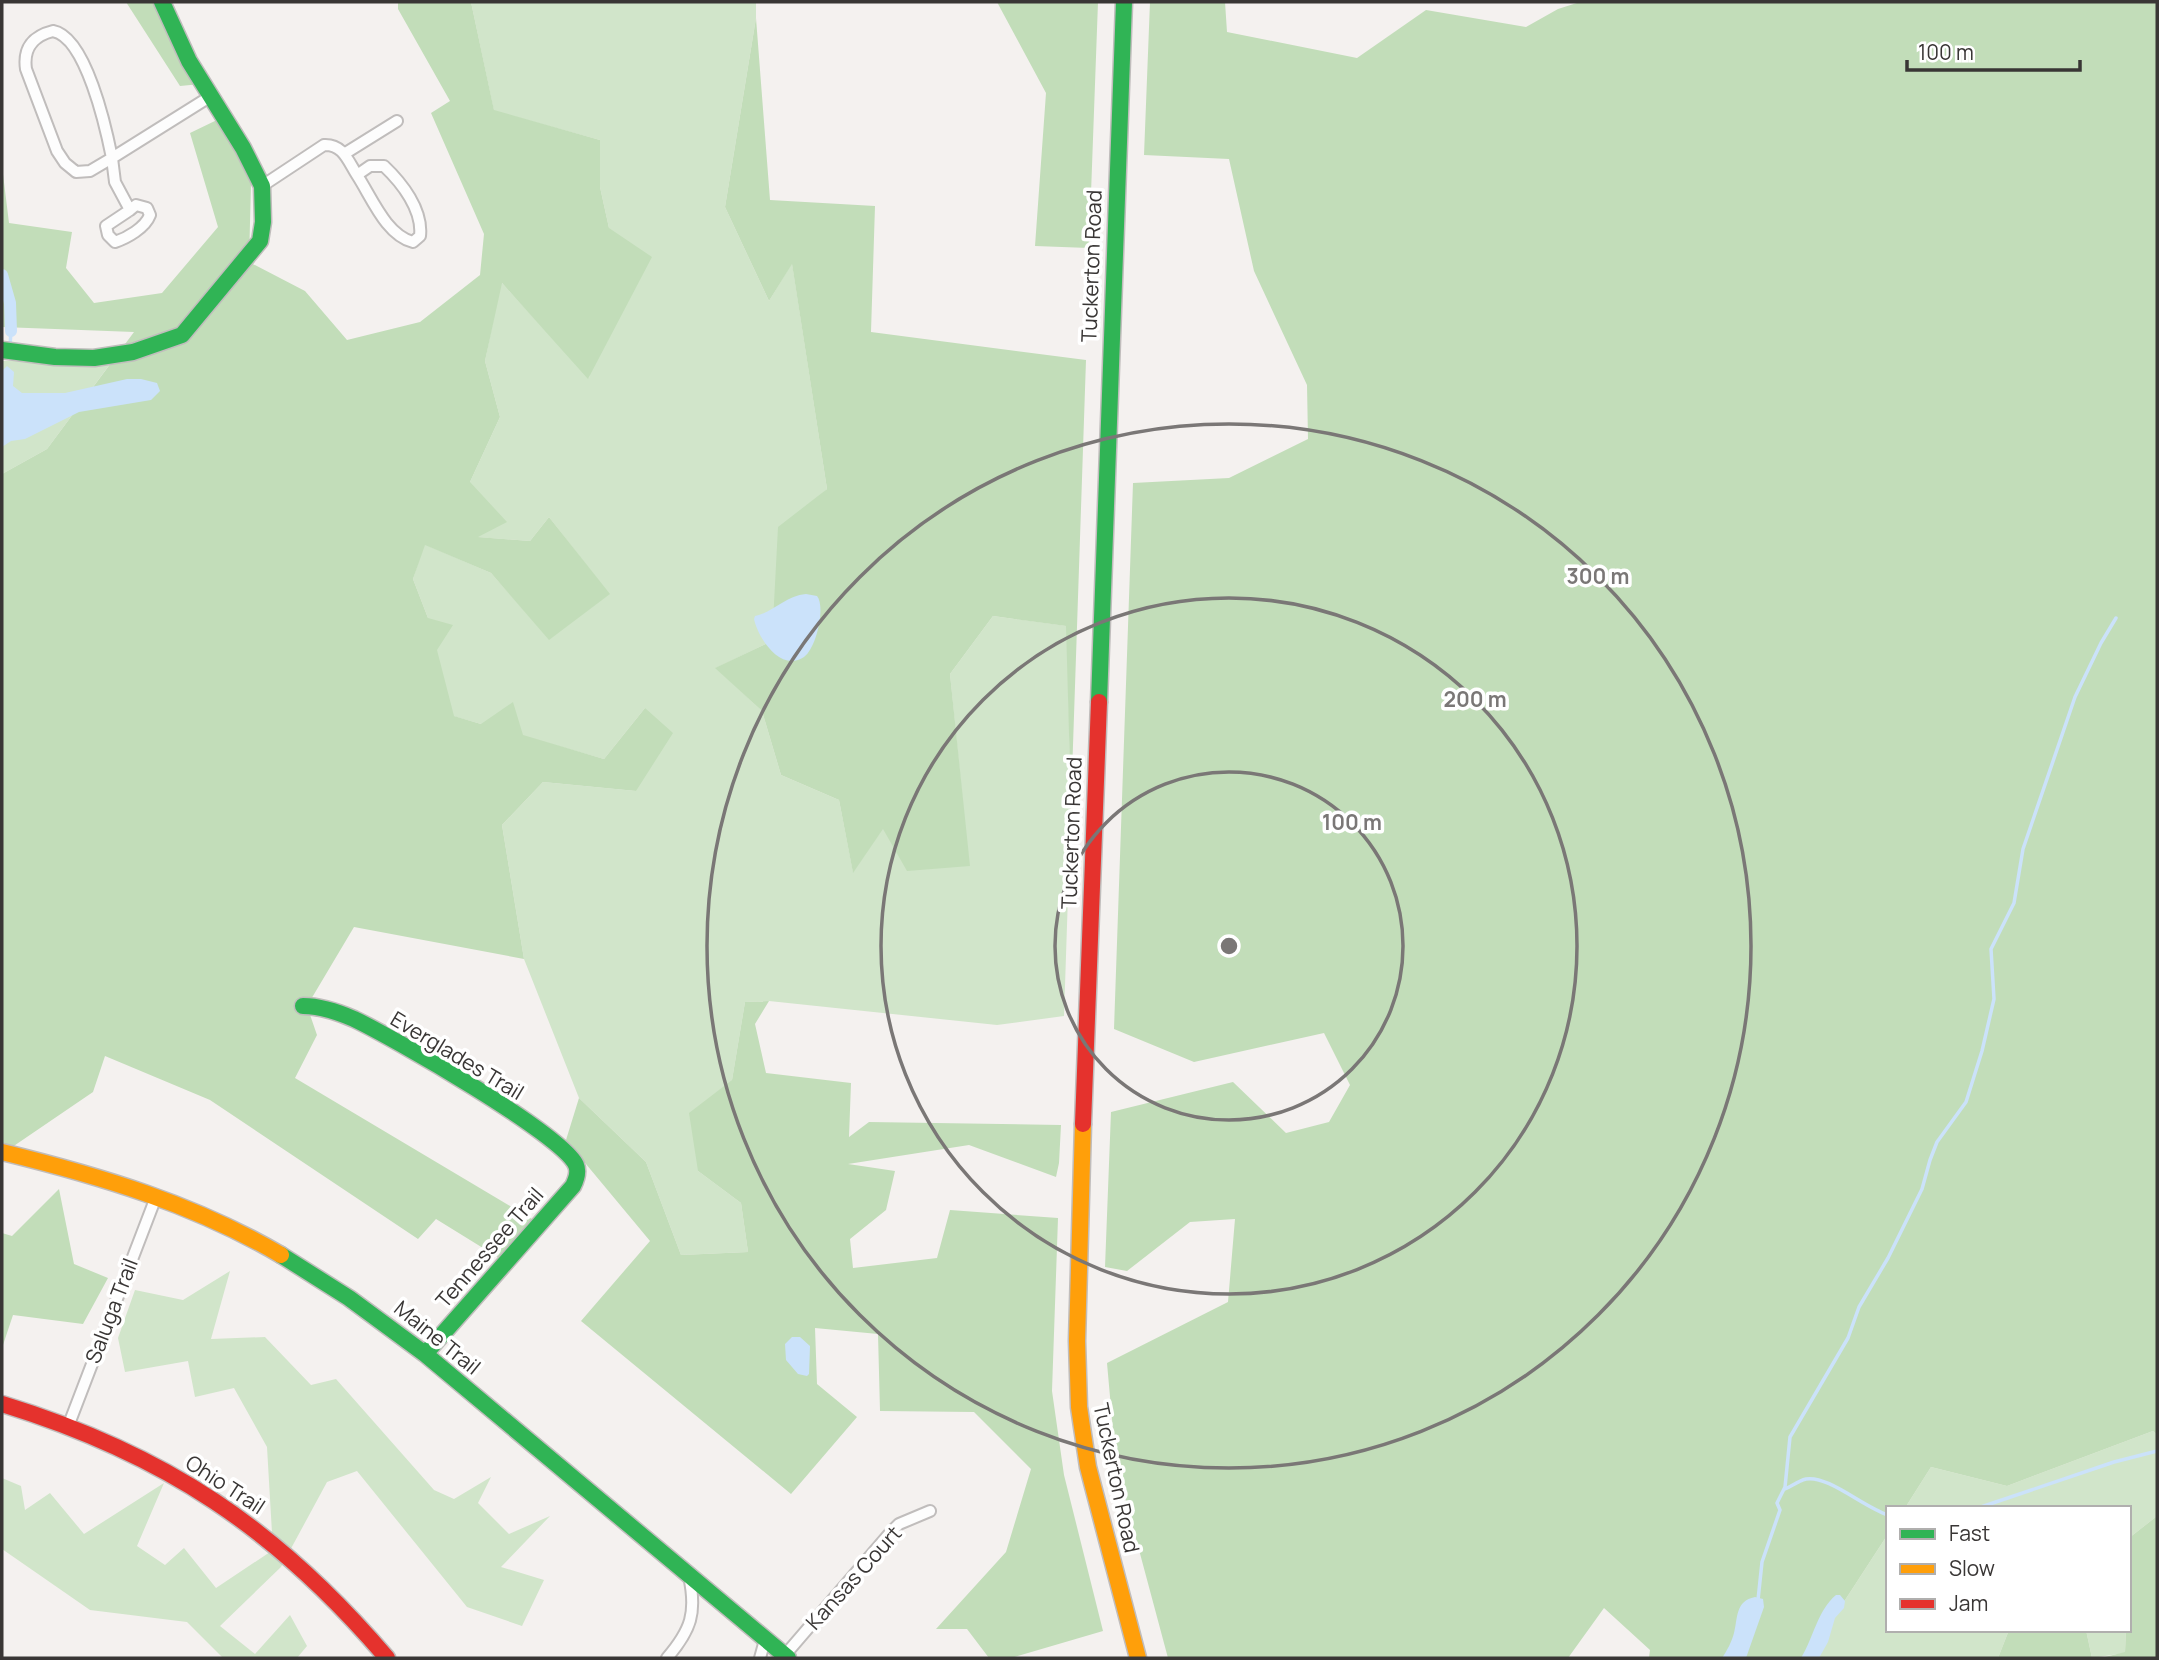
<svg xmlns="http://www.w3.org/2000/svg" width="2159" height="1660" font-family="Manrope,sans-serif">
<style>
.green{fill:#d1e5ca}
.forest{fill:#c2ddb9}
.water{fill:#cbe2fa}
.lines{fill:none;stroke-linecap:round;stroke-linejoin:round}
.stream{stroke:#cbe2fa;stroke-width:3.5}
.canal{stroke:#cbe2fa;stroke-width:12}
.street-casing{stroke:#c0bdbc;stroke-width:14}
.fast-casing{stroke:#c0bdbc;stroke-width:19}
.slow-casing{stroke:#c0bdbc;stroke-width:19}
.jam-casing{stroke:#c0bdbc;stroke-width:19}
.street{stroke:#fdfdfd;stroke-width:10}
.fast{stroke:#30b455;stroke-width:16}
.slow{stroke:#ff9f0a;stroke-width:16}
.jam{stroke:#e5322d;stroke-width:16}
.ring{fill:none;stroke:#7a7776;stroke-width:3.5}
.labels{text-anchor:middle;stroke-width:7;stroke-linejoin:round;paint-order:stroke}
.street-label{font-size:21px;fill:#393635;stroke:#fff}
.centre{fill:#7a7776;stroke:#fff;stroke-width:3.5}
.ring-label{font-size:21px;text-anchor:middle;font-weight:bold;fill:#7a7776;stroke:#fff;stroke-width:7;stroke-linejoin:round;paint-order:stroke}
</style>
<rect width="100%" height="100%" fill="#f4f1ef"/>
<path class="green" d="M471,2h285v16l-31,189 44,94 23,-38 35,226 -10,9 -45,143 -56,27 46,43 19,64 58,25 14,72 30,-44 86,38 -19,-192 43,-58 74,10 4,179 -7,211 -67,9 -228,-24 -24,1 -13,78 -34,91 43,32 7,49 -67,3 -35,-93 -67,-64 -55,-139 -22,-134 41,-43 93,9 9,-83 -41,51 -151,-43 -25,-98 -15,-39 11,-35 67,29 58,66 60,-45 -60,-77 -19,24 -54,-4 -6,-55 30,-65 -15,-56 16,-79 88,96 20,-150 -9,-41v-47l-106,-29z
M116,356l-69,93 -45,25v-113z
M230,1271l-19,68 54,-2 46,48 25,-6 98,111 20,9 37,-22 -13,26 31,31 41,-18 -49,51 43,13 -22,46 -55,-19 -110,-136 -30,11 -46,85 -61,59 35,28 35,-39 17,31 -10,12h-74l-36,-36 -97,-12 -88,-61v-71l19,8 4,24 25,-17 34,41 80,-51 -27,63 28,19 19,-17 32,40 57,-38 -6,-103 -33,-59 -39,9 -7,-36 -63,11 -7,-34 17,-48 48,10z
M2153,1431l4,4v81l-28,22v-30h-224l26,-41 76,19z
M1888,1534v96h121l-11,28h-180l18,-44z
M2086,1630h40l-1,23 -33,5z"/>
<path class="forest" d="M126,2h35l40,82 -21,2z
M398,2h73l23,108 106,30v47l9,41 43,29 -64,122 -86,-96 -17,78 15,56 -30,65 37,40 -29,15 52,4 19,-24 61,77 -61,46 -58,-67 -66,-28 -12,34 15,39 25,7 -16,25 17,66 27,8 32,-22 10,33 81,24 41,-51 28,25 -37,58 -93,-9 -41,43 22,134 -170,-32 -47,79 10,29 -22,43 242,144 -33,39 -68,-42 -18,20 -208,-139 -105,-44 -12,36 -91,62v-680l45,-25 87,-117 -132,-5v-161l7,57 63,9 -6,36 28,35 68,-10 56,-66 -28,-94 29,-14 32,65 -2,78 56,29 42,49 73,-18 60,-47 4,-41 -53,-121 19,-12 -52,-92z
M997,2h101l-9,246 -54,-2 11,-153z
M1150,2h75l2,30 130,26 69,-48 100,17 32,-18 22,-7h577v1433l-4,-4 -146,55 -76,-19 -26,41h-17v26l-52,80 -18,44h-169l1,-8 -46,-42 -36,50h-400l-52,-194 -9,-101 121,-61 7,-83 -45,3 -63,49 -22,-4 6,-155 122,-30 53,51 43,-11 21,-37 -26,-52 -130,29 -80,-33 19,-546 96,-5 79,-39 -1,-54 -53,-114 -25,-112 -85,-4z
M756,18l14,182 105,6 -4,126 215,28 -15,445 -5,-179 -73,-10 -43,58 20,192 -63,5 -24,-42 -30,44 -14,-73 -58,-25 -19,-64 -47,-43 57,-27 6,-114 49,-38 -35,-225 -23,37 -44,-94z
M769,1001l-14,23 11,49 85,10 -2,54 20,-15 192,3 -2,38 -3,14 -87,-32 -121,19 47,7 -9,39 -36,29 3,29 84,-10 13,-48 108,8 -6,173 12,84 39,156 -92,27h-22l-22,-29h-31l70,-77 25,-83 -57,-57 -94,-1 -2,-77 -63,-6 2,56 40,33 -66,77 -210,-173 69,-80 -84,-101 13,-42 67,64 35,93 67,-3 -7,-49 -43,-32 -9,-58 43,-33 13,-78z
M59,1189l15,75 34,14 -25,46 -70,-9 -11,33v-115l10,3z
M2157,1516v142h-56l24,-6 1,-22h3v-92z
M2009,1630h77l6,28h-94z"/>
<path class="water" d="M7,366l7,6 -1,14 9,7h43l62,-14h14l16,4 3,8 -9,9 -72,12 -54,27 -14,2 -9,6v-76z
M806,594l11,2c9,11 -1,53 -13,61 -23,16 -46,-19 -50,-38l1,-3c19,-4 30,-20 51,-22z
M792,1337h8l10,9 -1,28 -2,2 -9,-2 -12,-14 -1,-16z
M1836,1595h4l5,6 -1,7 -9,10 -7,24 -9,16h-18c13,-21 16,-47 35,-63z
M1755,1597l8,2 1,8 -18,51h-24c5,-7 10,-17 12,-25 4,-15 1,-32 21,-36z"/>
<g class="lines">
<path class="stream" d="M10,346l1,-15
M1785,1489c7,-3 13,-8 21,-10 22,-4 57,28 82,36
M1978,1508l136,-46 43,-11
M1758,1600l4,-38 18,-52 -3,-7 8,-16 5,-50 58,-99 11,-31 29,-49 34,-69 8,-29 7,-18 29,-40 16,-51 12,-52 -3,-50 23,-46 9,-54 52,-152 26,-54 15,-25"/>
<path class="canal" d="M2,275l8,28 1,28"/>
<defs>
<path id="street" d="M53,31c33,6 53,97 59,127l-22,13 -14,1 -11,-9 -8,-12 -31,-82c-3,-21 7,-33 27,-38z
M344,154l53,-33
M262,186l62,-41c19,-1 24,16 33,30l13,-9h14c18,17 39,44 36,70l-7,6c-27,-7 -41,-44 -56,-67
M130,210l6,-5 11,3 3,7c-5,13 -23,23 -35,27l-7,-7 -2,-9 24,-16 -15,-28 -3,-24 99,-62
M69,1424l87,-227
M785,1655l105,-122 9,-9 31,-13
M667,1658c24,-28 30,-45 22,-82
M760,1658l5,-18"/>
<path id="fast" d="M2,350l53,7 39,1 39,-6 49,-17 78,-94 3,-19 -1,-36 -19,-38 -54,-87 -27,-59
M1099,702l25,-700
M303,1006c18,0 35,6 51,13 38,18 208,115 222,146 3,7 0,15 -3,21l-148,168
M281,1255l68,43 76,56 363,304"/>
<path id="slow" d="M1083,1124l-6,217 2,66 9,60 50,191
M2,1152c98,24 192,52 279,103"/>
<path id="jam" d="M1083,1124l16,-422
M2,1404c163,50 274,124 385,254"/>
</defs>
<use href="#street" class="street-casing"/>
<use href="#fast" class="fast-casing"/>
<use href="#slow" class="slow-casing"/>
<use href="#jam" class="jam-casing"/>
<use href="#street" class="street"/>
<use href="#fast" class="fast"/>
<use href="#slow" class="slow"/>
<use href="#jam" class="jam"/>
</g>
<g class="ring">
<circle cx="1229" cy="946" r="174"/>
<circle cx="1229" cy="946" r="348"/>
<circle cx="1229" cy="946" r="522"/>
</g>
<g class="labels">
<g class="street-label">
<text transform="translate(1092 266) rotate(-88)" y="7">Tuckerton Road</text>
<text transform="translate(1072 833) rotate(-88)" y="7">Tuckerton Road</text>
<text transform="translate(457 1056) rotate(31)" y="7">Everglades Trail</text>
<text transform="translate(490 1248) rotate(-49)" y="7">Tennessee Trail</text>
<text transform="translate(112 1311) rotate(-69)" y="7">Saluga Trail</text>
<text transform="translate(437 1338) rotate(39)" y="7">Maine Trail</text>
<text transform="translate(1116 1478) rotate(78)" y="7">Tuckerton Road</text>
<text transform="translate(225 1485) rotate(33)" y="7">Ohio Trail</text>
<text transform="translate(854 1578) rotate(-48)" y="7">Kansas Court</text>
</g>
</g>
<circle cx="1229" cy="946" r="10" class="centre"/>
<g class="ring-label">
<text x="1598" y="584">300 m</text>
<text x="1475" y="707">200 m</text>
<text x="1352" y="830">100 m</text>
</g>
<rect width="2159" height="1660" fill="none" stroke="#393635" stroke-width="7"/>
<rect x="1886" y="1506" width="245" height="126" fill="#ffffff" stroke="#b0afae" stroke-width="2"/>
<rect x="1900" y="1529" width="35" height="10" fill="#30b455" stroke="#b0afae" stroke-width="2"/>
<text x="1949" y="1541" font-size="21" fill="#393635">Fast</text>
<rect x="1900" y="1564" width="35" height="10" fill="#ff9f0a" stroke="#b0afae" stroke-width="2"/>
<text x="1949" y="1576" font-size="21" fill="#393635">Slow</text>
<rect x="1900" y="1599" width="35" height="10" fill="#e5322d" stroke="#b0afae" stroke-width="2"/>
<text x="1949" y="1611" font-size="21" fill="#393635">Jam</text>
<path d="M1907 60v10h173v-10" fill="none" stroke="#393635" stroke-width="3.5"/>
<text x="1918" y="60" font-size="21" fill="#393635" stroke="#ffffff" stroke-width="5" paint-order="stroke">100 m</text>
</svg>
